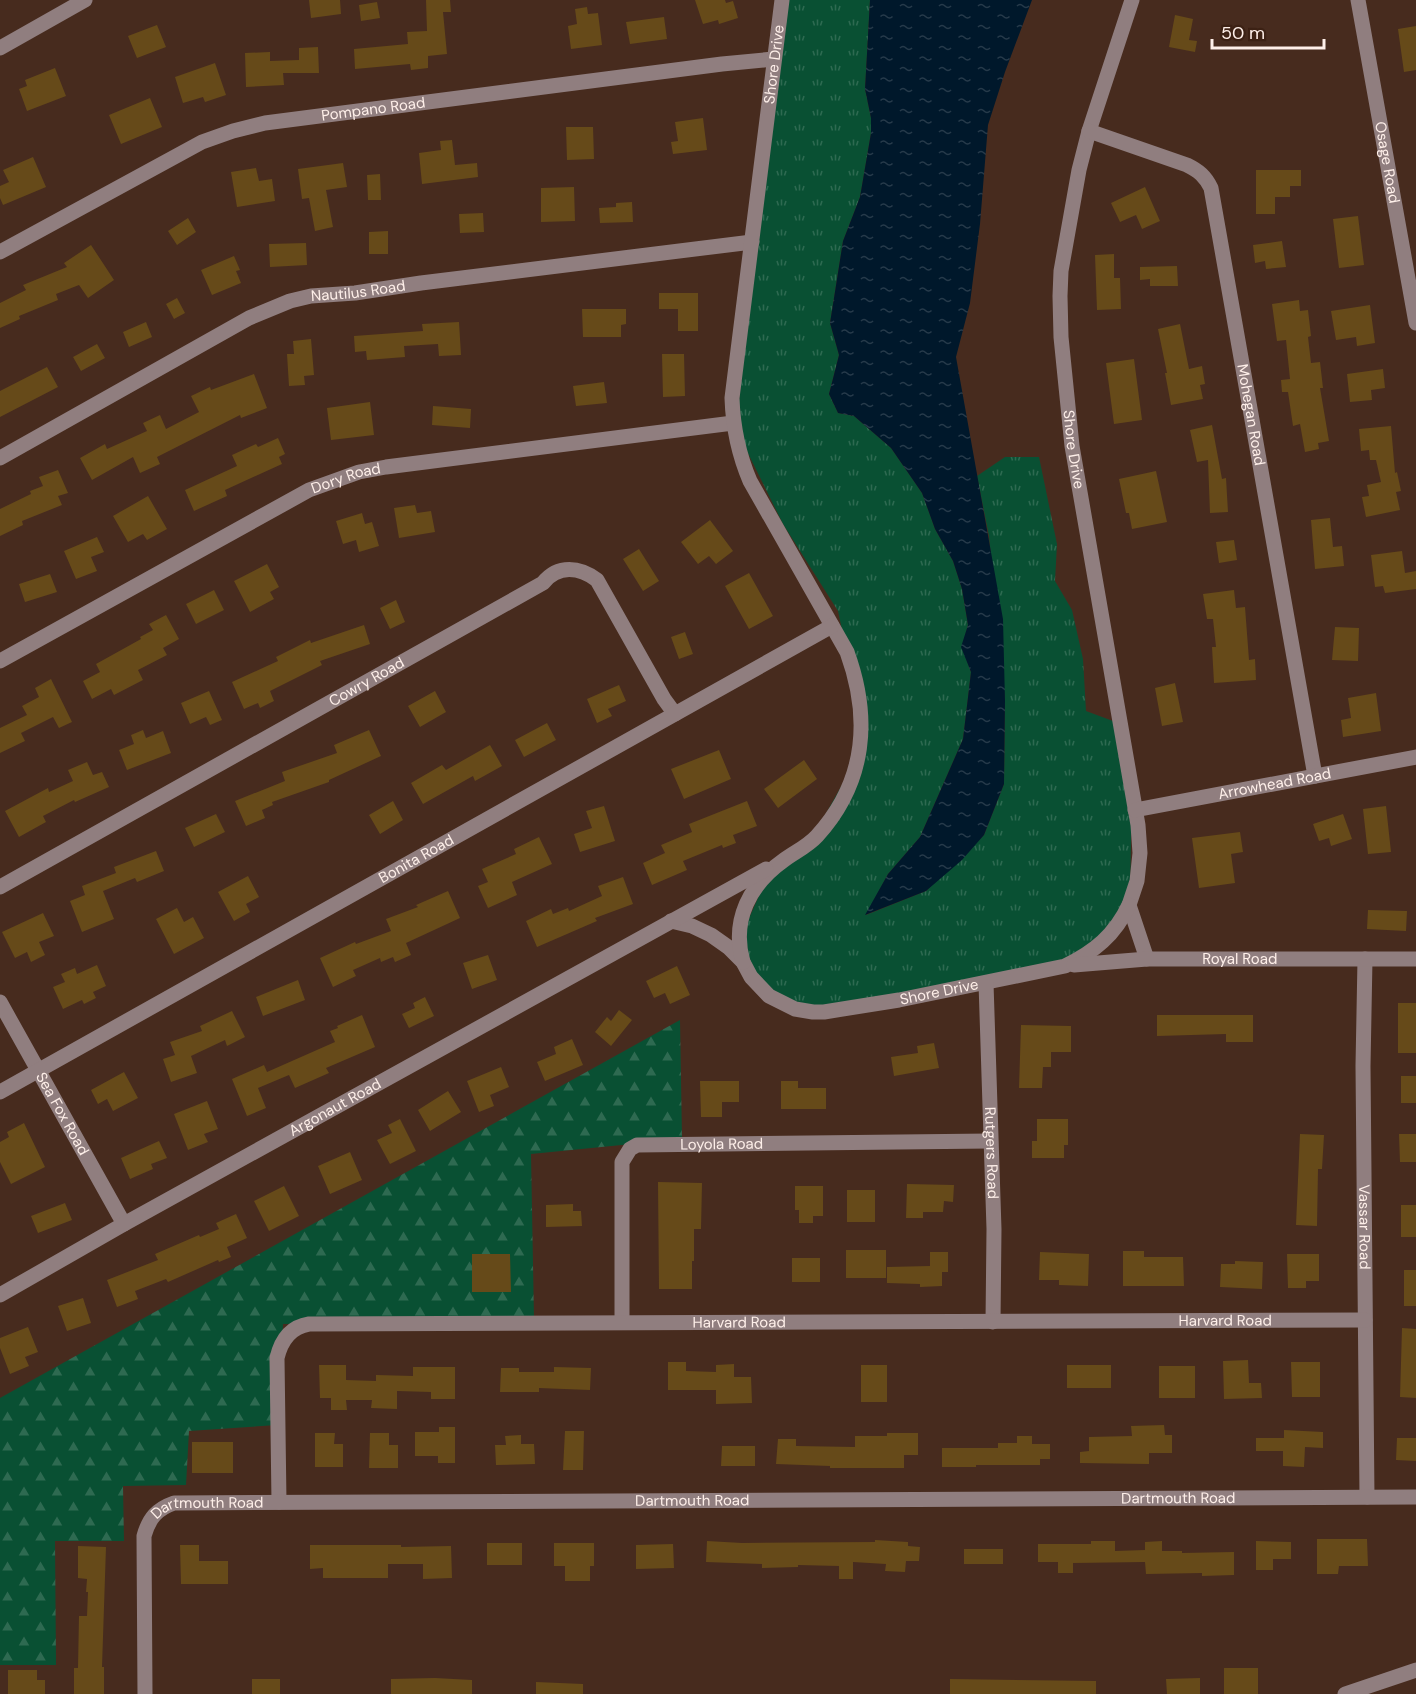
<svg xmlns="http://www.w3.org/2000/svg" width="1416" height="1694" font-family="'DM Sans',sans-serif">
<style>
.forest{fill:url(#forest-firs)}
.park{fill:url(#park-tufts)}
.water{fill:url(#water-ripples)}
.building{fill:#664a19}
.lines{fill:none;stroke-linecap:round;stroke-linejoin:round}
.minor{stroke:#907e7f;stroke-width:15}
.labels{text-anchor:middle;stroke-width:4.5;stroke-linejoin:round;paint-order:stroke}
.street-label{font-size:15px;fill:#feefe9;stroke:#3c2114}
</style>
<defs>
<pattern id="forest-firs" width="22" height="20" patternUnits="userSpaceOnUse" patternTransform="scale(1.5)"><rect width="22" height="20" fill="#095033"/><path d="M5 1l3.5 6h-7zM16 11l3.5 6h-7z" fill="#2e6a51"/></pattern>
<pattern id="park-tufts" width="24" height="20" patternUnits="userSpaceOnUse" patternTransform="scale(1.5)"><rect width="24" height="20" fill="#095033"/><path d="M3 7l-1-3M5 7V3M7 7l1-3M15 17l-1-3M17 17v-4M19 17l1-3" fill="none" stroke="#2e6a51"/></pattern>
<pattern id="water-ripples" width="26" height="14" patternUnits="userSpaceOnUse" patternTransform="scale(1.5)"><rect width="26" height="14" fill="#00182b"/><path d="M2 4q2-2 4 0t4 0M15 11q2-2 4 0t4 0" fill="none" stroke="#263a4a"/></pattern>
</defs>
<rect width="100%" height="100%" fill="#472b1e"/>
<path class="forest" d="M680,1020l2,119 -151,15 3,165 -251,5 -6,101 -88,6 -3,54 -63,1 1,55h-69l1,124h-56v-267z"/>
<path class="park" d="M782,0h88l-5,89 6,29v15l-11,64 -17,44 -13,82 9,32 -10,39 9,19 16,3 37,32 31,45 13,36 18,32 9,28 6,36 -6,22 9,25 -8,67 -43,98 -32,37 -22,41 60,-24 58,-56 20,-51 1,-83 -16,-165 -12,-60 28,-19h34l18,87 -2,37 17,29 11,49 3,52 35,13 11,55 -2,122 -42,57 -284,54 -41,-23 -16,-32 -1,-32 19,-43 40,-31 61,-109 -28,-131 -55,-87 -47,-95z"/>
<path class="water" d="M870,0h162l-27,72 -17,53 -8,99 -10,79 -14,54 47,262 2,82 -1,83 -20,51 -22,25 -36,31 -61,24 23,-41 32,-37 43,-98 8,-67 -10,-25 7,-22 -6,-36 -9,-28 -18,-32 -13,-36 -31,-45 -37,-32 -16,-3 -9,-19 10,-39 -9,-32 7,-44 6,-38 17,-44 11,-64v-15l-6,-29z"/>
<path class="building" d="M309,0h31l1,14 -30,4z
M426,0h24l1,12h-8l4,42 -19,2v12l-17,2 -1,-6 -55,5 -1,-20 54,-5 -1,-12 20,-1z
M695,0h30l1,3 7,-2 5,17 -19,6 -1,-4 -15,4z
M377,2l3,16 -19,3 -2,-16z
M587,7l1,7 10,-1 4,32 -31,4 -3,-23 9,-2 -2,-15z
M1175,15l18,4 -4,21 8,1 -2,11 -26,-5z
M664,17l3,22 -37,5 -4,-22z
M157,25l9,22 -29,11 -9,-22z
M1416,26v44l-12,2 -6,-43z
M318,47l1,26h-36l1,12 -38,2 -1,-34 25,-1v9l29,-1v-12z
M215,63l11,32 -21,7 -2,-5 -20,6 -8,-26z
M55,68l11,28 -39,15 -8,-22 8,-3 -2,-6z
M150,98l12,29 -41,17 -12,-29z
M703,118l4,32 -34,4 -2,-12 7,-1 -3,-19z
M566,127h27l1,32 -27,1z
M452,140l3,25 22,-2 1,14 -56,7 -3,-31 22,-3 -1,-9z
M33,157l13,30 -43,18 -3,-7v-12l9,-4 -6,-12z
M343,163l4,24 -21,3 7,37 -18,4 -6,-33 -7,1 -4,-30z
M256,168l3,13 13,-2 3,22 -38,6 -6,-35z
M1256,170h45v16h-11v11h-15v17h-19z
M380,174l1,26h-13l-1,-25z
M574,187l1,34 -34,1v-34z
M1145,187l15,34 -18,8 -6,-14 -16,7 -9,-19z
M632,202l1,20 -33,1 -1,-15 17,-1v-4z
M483,213l1,19 -24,1 -1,-19z
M1358,216l6,49 -25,3 -6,-49z
M188,218l8,14 -19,13 -9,-14z
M388,231v23h-19v-22z
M1282,241l4,26 -20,2 -1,-8 -10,2 -2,-18z
M306,243l1,22 -37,2 -1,-23z
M91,245l23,35 -26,18 -9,-13 -23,9 2,6 -39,16 1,3 -20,9v-25l26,-13 -3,-5 44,-18 -3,-4z
M1114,254v24h6l1,31 -24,1 -2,-55z
M234,256l6,14 -4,1 5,12 -29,12 -11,-25z
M1177,266l1,20h-28v-7l-10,1v-13z
M659,293h39v38h-20v-22h-19z
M177,298l8,15 -11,6 -8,-15z
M1299,300l1,11 8,-1 3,26 -3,1 3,26 9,-1 3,26h-3l9,53 -11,2 1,6 -14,3 -5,-28 -7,2 -5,-34h-6l-1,-12 9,-1 -4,-39 -9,1 -5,-37z
M1370,305l5,38 -18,3 -1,-9 -20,3 -5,-29z
M582,309h44v15l-5,1v12h-38z
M146,322l6,15 -23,10 -6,-15z
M459,322l2,33 -22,1 -1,-12 -34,2 1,11 -38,3 -1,-9 -11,1 -1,-16 69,-5 -1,-7z
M1180,324l9,45 13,-3 3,18 -5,1 3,14 -32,6 -6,-32h2l-9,-44z
M311,339l3,36 -10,1 1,9 -16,1 -2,-32h7l-1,-13z
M97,344l8,14 -24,13 -8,-14z
M662,354h22l1,42 -22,1z
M1134,359l8,61 -28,4 -8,-61z
M47,367l11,20 -58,30v-26z
M1383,369l2,19 -14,2 1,10 -22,2 -3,-28z
M254,374l13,34 -26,10 -1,-3 -83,42 3,7 -20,9 -7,-16 -41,23 -12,-22 25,-14 2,5 40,-18 -4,-8 17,-8 6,14 33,-17 -8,-16 19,-9 1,3z
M604,382l3,21 -31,3 -3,-20z
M370,402l4,33 -43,5 -4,-32z
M433,406l38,3 -1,19 -38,-3z
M1212,425l10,54 4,-1 2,34 -18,1 -2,-53 -11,2 -7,-32z
M1391,426l4,47 2,-1 4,19 -5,1 4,18 -34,7 -4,-20 7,-1 -2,-11 14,-3 -5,-22h-6l-1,-10 -8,1 -2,-22z
M278,438l7,16 -6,3 3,7 -57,26 2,6 -33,15 -9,-21 52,-24 -5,-11 24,-11 2,3z
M58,470l10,23 -10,3 4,9 -40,16 1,4 -23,11v-27l31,-15 -1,-3 13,-5 -4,-9z
M1156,471l11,51 -35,7 -3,-16h-3l-7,-34z
M148,496l19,33 -20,11 -4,-6 -15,8 -15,-26z
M415,505l2,8 14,-2 4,21 -36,6 -5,-30z
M362,513l3,11 7,-2 7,24 -20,6 -3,-12 -13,4 -7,-23z
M1330,518l3,29 9,-1 2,20 -29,3 -4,-49z
M710,520l23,31 -17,13 -7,-8 -11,8 -17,-22z
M97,537l7,15 -13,5 6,14 -21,8 -12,-28z
M1234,540l3,20 -18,3 -3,-21z
M639,549l20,32 -16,10 -20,-32z
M1402,551l3,22 11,-2v18l-31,4 -2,-7 -8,1 -4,-32z
M267,564l12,23 -9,5 4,7 -24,13 -16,-31z
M749,573l24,43 -24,13 -24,-43z
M50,574l7,18 -32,10 -6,-18z
M214,590l10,20 -28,14 -10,-20z
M1234,590l2,18 9,-1 4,53 6,-1 1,21 -42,3 -2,-36h4l-3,-28h-6l-4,-25z
M396,600l9,22 -15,7 -10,-21z
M166,615l13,24 -16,9 4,7 -29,15 5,10 -29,15 -3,-6 -19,10 -9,-18 17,-9 -4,-8 45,-25 -1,-2 13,-7 -4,-6z
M364,625l6,19 -50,17 2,4 -52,26 4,10 -14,7 -2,-5 -14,6 -12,-27 46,-21 -2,-4 34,-17 1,3z
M1335,627l24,1 -1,33 -26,-1z
M685,632l8,22 -14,5 -8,-22z
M51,679l21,43 -13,6 -6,-11 -32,16 4,8 -25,12v-25l27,-13 -5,-9 17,-9 -4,-9z
M1175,683l8,39 -21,4 -7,-38z
M619,685l7,16 -18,8 4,7 -15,7 -10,-24z
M209,691l13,29 -12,5 -4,-8 -16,7 -9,-21z
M435,691l11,21 -26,15 -12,-21z
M1376,693l5,38 -38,6 -2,-17 10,-2 -3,-20z
M547,723l9,17 -32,17 -9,-17z
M143,730l3,8 17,-7 8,22 -44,17 -8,-20 15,-6 -3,-9z
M369,730l12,26 -52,24v2l-57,20 1,3 -11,5 3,8 -19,8 -11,-25 50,-20 -3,-9 55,-19 -3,-8z
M490,745l12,21 -27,15 -2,-5 -50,28 -12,-21 31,-18 4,5z
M719,750l12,29 -47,20 -13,-30z
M804,760l13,19 -39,29 -14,-19z
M87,762l6,13 9,-3 7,15 -34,15 -1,-2 -31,16 3,6 -27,15 -14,-26 43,-23 1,4 24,-11 -5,-11z
M393,801l10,19 -23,14 -11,-19z
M747,801l10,25 -24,9 3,8 -13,5 -1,-3 -39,16 4,9 -35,15 -9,-22 22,-10 -4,-8 31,-13 -3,-8z
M604,806l11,35 -35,11 -6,-18 18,-6 -6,-17z
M1386,806l5,46 -23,2 -5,-45z
M216,814l9,18 -31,15 -9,-19z
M1343,814l9,25 -21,7 -2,-8 -10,3 -6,-17z
M1240,832l3,20 -12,2 4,29 -36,5 -7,-50z
M539,837l13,27 -40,18 5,13 -29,13 -10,-22 10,-4 -6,-13 34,-15 -2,-5z
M156,851l8,20 -27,11 -2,-4 -32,13 11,28 -32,13 -12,-31 15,-6 -3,-9 34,-13 -2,-6z
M248,876l11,21 -13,7 4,8 -16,9 -16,-29z
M623,877l10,27 -38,14 2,3 -60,26 -11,-26 25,-12 2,5 15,-6 1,3 33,-15 -4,-10z
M448,891l12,27 -54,25 5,12 -16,7 -2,-5 -12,5 -1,-4 -27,12 3,6 -23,11 -13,-29 35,-16 1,2 35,-13 -5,-12 32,-12 -2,-2z
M177,908l7,14 9,-5 11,21 -30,16 -18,-35z
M1368,910l39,1 -1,20 -39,-2z
M43,913l11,23 -15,6 6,13 -14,7 -4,-10 -12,6 -13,-26z
M488,955l9,25 -25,9 -9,-26z
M97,965l9,21 -13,6 3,6 -12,6 -2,-4 -19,9 -10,-22 12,-5 -4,-8 14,-6 2,6z
M677,966l13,29 -20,9 -5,-11 -11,5 -8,-17z
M298,980l7,20 -42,16 -7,-19z
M425,997l9,19 -25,12 -7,-14 13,-6 -2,-5z
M1398,1003h18v50h-18z
M619,1010l13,10 -21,26 -16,-14 12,-15 4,4z
M232,1011l13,26 -18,9 -2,-6 -34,16 6,17 -26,9 -8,-23 12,-4 -5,-13 32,-11 -2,-5z
M362,1015l13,32 -49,21 3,5 -34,15 -6,-13 -31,13 8,20 -19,8 -15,-37 32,-14 3,7 68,-30 -5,-11 8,-3 -1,-2z
M1157,1015h96v27h-27v-8l-69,2z
M1021,1025l50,1v26h-20v15h-8l-1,21h-23z
M572,1039l11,26 -38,16 -8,-19 19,-8 -2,-7z
M934,1043l5,25 -45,8 -3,-19 27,-4 -1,-7z
M501,1067l8,20 -19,8 4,11 -15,6 -12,-31z
M124,1072l14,26 -25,13 -6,-12 -9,5 -7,-14z
M1401,1076h15v27h-15z
M700,1081h39v21h-17v15h-21z
M781,1081h17v7h28v21h-45z
M448,1091l13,21 -31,19 -12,-21z
M207,1101l11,28 -14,5 4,8 -20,8 -14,-36z
M400,1119l16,32 -26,13 -13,-24 15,-7 -4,-8z
M1037,1119h31v26h-4v13h-32v-17h5z
M24,1123l21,44 -34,17 -11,-22v-20l9,-5 -2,-5z
M1300,1134l24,1 -2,34h-4l-1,57 -21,-1z
M1399,1134h17v28h-16z
M159,1141l8,17 -16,6 2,5 -23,10 -9,-21z
M350,1152l12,28 -32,14 -12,-28z
M658,1182l44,1 -1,46h-7v32h-2v28h-33z
M907,1184l47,1 -1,17 -9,-1 -1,11h-20v6h-17z
M284,1186l15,30 -30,15 -15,-30z
M795,1186h28v30h-10v7h-14v-13h-4z
M847,1190h28v32h-28z
M65,1203l7,17 -34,13 -7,-17z
M573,1204v7h8l1,15 -36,1v-22z
M1401,1205h15v32h-15z
M236,1214l11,24 -20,9 4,10 -12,5 -1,-2 -50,22 -2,-3 -31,12 3,8 -21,8 -10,-27 51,-20 -3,-6 44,-19 1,2 19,-8 -3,-6z
M846,1250h40v28h-40z
M1123,1251h21v6h39l1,29h-61z
M930,1252h18v20h-6v14l-22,1v-3l-33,-1v-16l43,-1z
M1040,1252l49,2 -1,32 -29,-1v-5h-20z
M472,1254h38l1,38h-39z
M1287,1254h32v27h-13v7h-18z
M792,1258h28v24h-28z
M1235,1261l28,1 -1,27 -42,-2 1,-23h14z
M1404,1270h12v36h-12z
M83,1298l8,25 -24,8 -9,-25z
M28,1327l10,25 -13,5 4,9 -19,8 -10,-26v-10z
M1402,1328l14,1v69l-16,-1z
M1248,1360l1,23h12l1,15 -38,1 -1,-38z
M668,1362h18v9l30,1v-7l18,-1v13h17l1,26 -36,1v-14h-48z
M1291,1362h29v35h-28z
M319,1365h27v15l30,1v-6l37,1v-9h42v32h-24v-7l-34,-1v18l-26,-1 1,-8h-26l1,10h-16v-12h-11z
M861,1365h26v37h-26z
M1067,1365h44v23h-44z
M1159,1366h36v32h-36z
M554,1367l37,1 -1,22 -51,-2v4h-39l1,-24h18v4h35z
M1164,1425l1,10h7v18h-23v11l-69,-1v-11l9,-1v-14l43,-1 -1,-10z
M439,1427h16v36h-17v-7h-23v-24h24z
M1284,1430l39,2v16l-18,-1 -1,20 -21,-1v-15h-27v-13h28z
M565,1431h19l-1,39h-20z
M315,1433h20l-1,11h9v23h-28z
M370,1433h19v12h9v23h-29z
M887,1433h31v22h-14v13h-74v-2l-54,-2 2,-25h18v7l59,1v-11h32z
M521,1435v9h13l1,20 -39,1 -1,-20h11l-1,-9z
M1017,1436h15v8h18v15h-10v6h-64v2h-34v-19h56v-5h19z
M1397,1438h19v23l-20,-1z
M192,1442h41v31h-41z
M722,1446h33v20h-34z
M1317,1539h50l1,27h-29l-1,8h-21z
M875,1540l33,2v4l12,1 -1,14h-13l-1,11 -20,-1 1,-7 -33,-2v17h-14v-13l-41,-1v2l-36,1v-4l-56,-2 1,-21 35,2 133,-1z
M1091,1541h24v10l30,-1v-8l17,-1v10h20v2l52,-1v23l-32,1v-3l-56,1 -1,-12 -72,1v10h-15v-11h-20v-18h53z
M1256,1541l35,1v17h-18v11h-17z
M487,1543h35v22h-35z
M554,1543h40v23h-4v15h-25v-15h-11z
M673,1544l1,24 -38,1v-24z
M180,1545h19v16h29v23h-47z
M310,1545h91v2l50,-1 1,32 -29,1v-15h-35v14h-65v-10l-13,1z
M78,1546l28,1 -4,120h2v27h-30v-26h4l1,-52h8l1,-24h-2l1,-13 -9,-1z
M964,1549h39v15h-39z
M1224,1668h34v26h-34z
M8,1670h29v10h8v14h-37z
M435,1678l37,2v14h-81v-15z
M1200,1678v16h-33l-1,-15z
M252,1679h28v15h-28z
M950,1679l146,2v13h-146z
M536,1682l47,2v10h-47z"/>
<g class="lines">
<g class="minor">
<path id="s1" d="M1132,0l-43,131 -10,39 -18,101 -1,25 1,41 11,109 66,379 2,28 -3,28 -8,24 18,54"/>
<path id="s2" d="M1358,0l58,323"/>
<path d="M0,48l85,-48"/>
<path id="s3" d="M1089,131l98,34c12,6 18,11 24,23l104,588"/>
<path id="s4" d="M0,252l202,-110 31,-11 32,-8 457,-59 52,-5"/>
<path id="s5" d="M0,458l249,-140 41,-17 21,-5 44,-3 66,-10 331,-41"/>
<path id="s6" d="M0,661l309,-171 50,-18 27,-5 347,-44"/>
<path id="s7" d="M1135,810l281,-53"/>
<path id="s8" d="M0,887l543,-304c15,-19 37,-16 54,-3l67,119 11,15"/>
<path id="s9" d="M671,921l21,5 19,9 17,12 15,15 8,15 18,19 26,13 18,3h11l75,-12 166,-34c29,-14 50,-31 64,-61"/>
<path id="s10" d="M1365,959l-2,107 4,431"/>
<path id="s11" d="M743,962c-12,-42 7,-78 41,-102 11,-8 24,-14 33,-24 49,-54 54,-118 30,-184l-97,-171c-12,-28 -17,-53 -18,-83l50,-398"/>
<path id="s12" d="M1074,965l73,-6h269"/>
<path id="s13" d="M986,983l8,246 -1,93"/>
<path id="s14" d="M0,1002l124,222"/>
<path id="s15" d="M0,1092l832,-466"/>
<path id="s16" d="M0,1295l124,-71 642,-355"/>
<path id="s17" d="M622,1321v-159l8,-13 7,-4 353,-4"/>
<path id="s18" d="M279,1502l-2,-144c4,-17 13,-31 32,-34l1056,-4"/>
<path id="s19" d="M145,1694l-1,-158c5,-18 13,-27 30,-33l1242,-6"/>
<path d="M1345,1694l71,-24"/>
</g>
</g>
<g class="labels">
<g class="street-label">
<text dy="5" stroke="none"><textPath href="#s11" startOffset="974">Shore Drive</textPath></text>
<text dy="5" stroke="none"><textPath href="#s4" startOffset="405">Pompano Road</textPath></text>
<text dy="5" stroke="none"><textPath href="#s2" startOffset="165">Osage Road</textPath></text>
<text dy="5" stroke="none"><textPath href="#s5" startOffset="399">Nautilus Road</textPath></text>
<text dy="5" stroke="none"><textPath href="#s3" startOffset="368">Mohegan Road</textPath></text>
<text dy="5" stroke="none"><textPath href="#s1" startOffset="460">Shore Drive</textPath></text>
<text dy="5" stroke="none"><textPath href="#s6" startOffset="392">Dory Road</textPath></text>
<text dy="5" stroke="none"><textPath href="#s8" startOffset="420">Cowry Road</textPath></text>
<text dy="5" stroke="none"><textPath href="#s7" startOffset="142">Arrowhead Road</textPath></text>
<text dy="5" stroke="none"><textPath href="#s15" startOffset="477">Bonita Road</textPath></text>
<text dy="5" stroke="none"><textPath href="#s12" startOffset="166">Royal Road</textPath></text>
<text dy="5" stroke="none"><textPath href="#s9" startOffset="303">Shore Drive</textPath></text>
<text dy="5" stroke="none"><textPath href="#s16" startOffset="384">Argonaut Road</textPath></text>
<text dy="5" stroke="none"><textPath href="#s14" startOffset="128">Sea Fox Road</textPath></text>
<text dy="5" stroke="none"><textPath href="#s17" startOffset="267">Loyola Road</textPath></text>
<text dy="5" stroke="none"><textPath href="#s13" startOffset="170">Rutgers Road</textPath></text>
<text dy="5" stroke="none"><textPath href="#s10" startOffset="268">Vassar Road</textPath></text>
<text dy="5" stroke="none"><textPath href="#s18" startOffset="1110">Harvard Road</textPath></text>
<text dy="5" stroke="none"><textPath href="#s18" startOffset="624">Harvard Road</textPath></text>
<text dy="5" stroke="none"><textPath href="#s19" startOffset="1209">Dartmouth Road</textPath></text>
<text dy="5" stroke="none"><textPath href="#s19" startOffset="723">Dartmouth Road</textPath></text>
<text dy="5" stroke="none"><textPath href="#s19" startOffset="237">Dartmouth Road</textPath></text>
</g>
</g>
<path d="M1212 39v9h112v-9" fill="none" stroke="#feefe9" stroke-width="3"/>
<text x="1221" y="39" font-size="18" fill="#feefe9" stroke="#3c2114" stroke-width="4.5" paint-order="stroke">50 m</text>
</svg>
